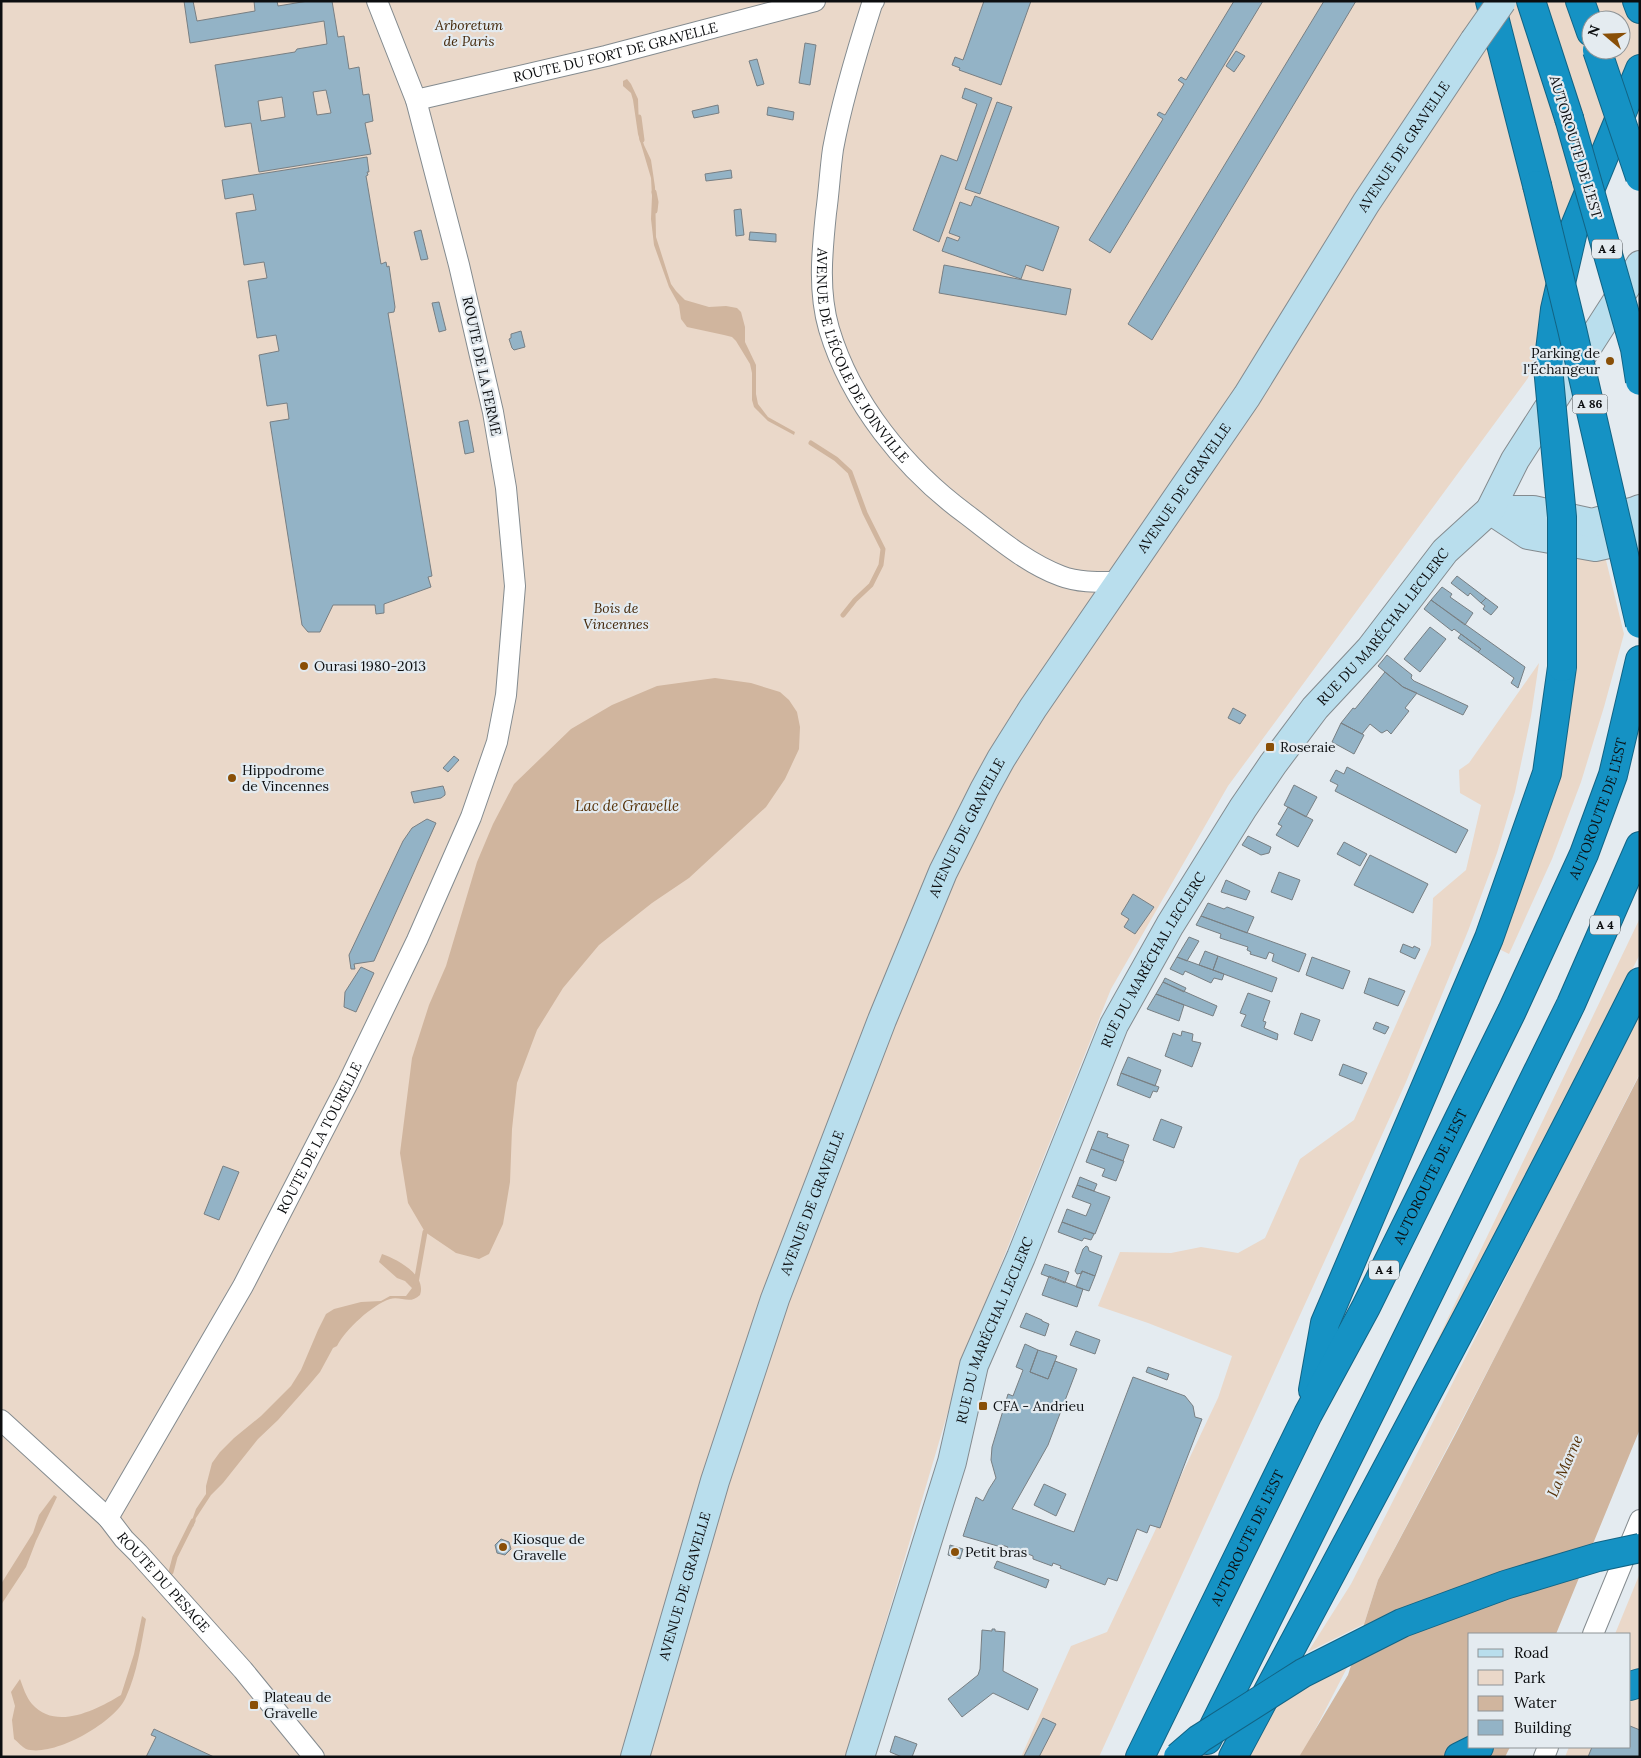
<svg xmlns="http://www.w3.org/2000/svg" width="1641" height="1758" font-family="Lora,serif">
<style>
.green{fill:#ead8c9;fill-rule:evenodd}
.water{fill:#d0b59e}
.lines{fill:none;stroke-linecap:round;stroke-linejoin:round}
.stream{stroke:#d0b59e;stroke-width:5}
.building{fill:#93b3c6;stroke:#787f83;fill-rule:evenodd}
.street-casing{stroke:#848b8f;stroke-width:22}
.secondary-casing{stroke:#848b8f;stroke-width:30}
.highway-casing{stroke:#126485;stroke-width:30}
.street{stroke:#fff;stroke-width:20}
.secondary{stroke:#b9deed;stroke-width:28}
.highway{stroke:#1592c4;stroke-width:28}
.secondary-bridge-casing{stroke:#848b8f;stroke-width:30;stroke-linecap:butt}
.highway-bridge-casing{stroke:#126485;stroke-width:30;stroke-linecap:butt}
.secondary-bridge{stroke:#b9deed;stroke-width:28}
.highway-bridge{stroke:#1592c4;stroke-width:28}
.poi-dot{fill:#894f07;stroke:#e4ebf0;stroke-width:2}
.labels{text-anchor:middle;stroke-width:4.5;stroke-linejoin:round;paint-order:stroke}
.shield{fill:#e4ebf0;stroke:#4d5053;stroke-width:1}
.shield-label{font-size:12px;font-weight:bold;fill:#0c0e10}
.park-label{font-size:14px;font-style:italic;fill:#432709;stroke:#e4ebf0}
.street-label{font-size:14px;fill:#0c0e10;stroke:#e4ebf0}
.poi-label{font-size:14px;fill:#0c0e10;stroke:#e4ebf0;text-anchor:start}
.water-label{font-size:15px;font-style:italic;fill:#553107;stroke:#e4ebf0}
</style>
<rect width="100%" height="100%" fill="#e4ebf0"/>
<path class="green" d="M1,1h1639v76l-112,301 -300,408 -117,203 -146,365 -119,403h-845zM1591,20h30v30h-30z
M1572,554l33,2 19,78 -20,73 -23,75 -29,77 -43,95 -14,-7 46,-137z
M1539,663l-8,53 -16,76 -18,61 -29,78 -62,151 -307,675h-78l50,-111 36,-14 111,-234 14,-42 -84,-33 -50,-17 22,-54 51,1 30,-6 37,6 27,-15 35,-79 54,-39 77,-175 2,-47 33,-28 15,-65 -21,-12 -1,-23 10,-7z
M1640,918v36l-238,474 -3,-8z
M1640,1012v61l-130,255 -132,252 -14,44 -56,28 43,-68z
M1640,1573v184h-75l4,-10h61v-113h-15z
M1350,1662l-49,95h-60l23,-44z"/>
<path class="water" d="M627,79l4,5 7,15 1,30 5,16 7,15 4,27 1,50 15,47 5,7 9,9 24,7 17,-1 11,2 4,4 4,15v15l11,23v29l2,10 10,13 27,15 -1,3 -26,-14 -14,-14 -2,-7v-27l-2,-9 -14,-23 -4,-4 -8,-2 -37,-8 -6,-8 -2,-14 -10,-18 -15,-42 -3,-26 1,-23 -1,-18 -13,-44 -5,-34 -2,-7 -8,-7v-5z
M715,678l36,5 29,9 9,8 8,12 3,15 -1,22 -14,30 -19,28 -77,71 -37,25 -53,42 -36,43 -26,42 -20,53 -5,46 -2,53 -7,42 -14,30 -10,5 -23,-6 -31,-21 -17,-29 -8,-50 12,-95 17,-53 17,-39 31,-104 16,-38 21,-40 57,-55 41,-24 45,-19z
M1640,1074v355l-84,205h-86v113h40l-5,10h-206l49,-82 30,-95 78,-147z
M382,1254c15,5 45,21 38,41 -10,10 -19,1 -30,4 -18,6 -44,30 -53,47l-4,2 -13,24 -11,13 -31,35 -20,19 -35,44 -12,12 -15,23 -3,9 -3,-1 6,-17 10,-15v-8l6,-23 8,-11 14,-14 27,-22 30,-30 10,-16 17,-40 8,-16 8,-5 27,-7 20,-1 9,-5h16l6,-8 -7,-7 -8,-3 -18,-16z
M54,1495l3,2 -21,44 -10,26 -25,38v-21l32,-51 6,-18z
M142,1616l4,3c-5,26 -9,54 -20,78 -10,25 -73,61 -100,52 -4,-2 -8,-7 -12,-10l-2,-19 3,-14 -4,-14 9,-13c3,8 6,18 12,25 24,27 64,6 89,-9l13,-41z"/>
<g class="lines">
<path class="stream" d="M639,117l3,23
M654,192l2,10 -1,9
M811,443l25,16 14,13 15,41 18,36 -2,16 -10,20 -16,15 -12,15
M416,1283l9,-51
M171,1572l4,-15 18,-36"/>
</g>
<path class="building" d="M184,1h9l4,20 58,-10 -1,-10h23l1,5 30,-5h24l6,36 6,-1 5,33 10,-2 4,28 6,-1 4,27 -8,2 6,31 -112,18 -8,-49 -26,4 -10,-62 80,-13 2,-3 30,-5 -3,-23 -134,22zM326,90l5,23 -14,2 -4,-23zM282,97l3,20 -24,4 -3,-20z
M984,1h47l-30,84 -42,-15 1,-2 -8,-3 3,-8 8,3z
M1234,1h29l-153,252 -21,-13 74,-121 -6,-4 2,-3 6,3 19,-31 -6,-4 3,-3 5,3z
M1324,1h32l-204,339 -24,-16z
M805,43l11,2 -6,40 -11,-2z
M1236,51l9,5 -11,16 -8,-6z
M757,59l7,25 -7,2 -8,-25z
M965,88l27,10 -53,144 -26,-12 28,-75 16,6 20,-57 -15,-6z
M997,102l15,5 -32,87 -15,-5z
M718,105l1,8 -25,5 -2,-7z
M768,107l26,5 -1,8 -26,-5z
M367,157l2,15h-2l1,3 -2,1 15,88 5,-2 1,5 2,-1 6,41 -1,5 -6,1 44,263 -4,1 3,10 -47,17v9l-8,1 -1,-9h-42l-13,27h-12l-6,-7 -32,-203 19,-3 -2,-16 -20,3 -8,-51 20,-4 -3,-16 -19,3 -9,-57 19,-3 -3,-16 -20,3 -8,-52 20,-3 -3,-16 -28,5 -3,-19z
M731,170l1,8 -26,3 -1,-7z
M975,196l84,31 -16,44 -17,-6 -5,14 -79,-28 5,-14 11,4 2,-4 -11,-4 11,-31 11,4z
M741,209l3,26 -8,1 -2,-26z
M421,230l7,29 -7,1 -7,-28z
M750,232l26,2v8l-27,-2z
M944,265l127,24 -5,26 -127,-22z
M439,302l7,28 -7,2 -7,-29z
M521,331l4,16 -11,3 -2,-2 -3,-9 2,-1v-4z
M468,420l6,32 -9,2 -6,-32z
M1457,576l29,22 -5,5 -11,-10 -2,3 -17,-13z
M1442,587l10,7 -2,3 23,16 -8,12 -34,-25z
M1486,598l12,9 -7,8 -8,-6 2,-3 -4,-3z
M1431,600l94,67 -7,21 -7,-5 3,-5 -36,-26 3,-3 -27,-20 -2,2 -28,-22z
M1430,627l16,12 -26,33 -16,-13z
M1461,634l20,15 -3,3 -20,-14z
M1387,655l25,20 -1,3 3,3 54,25 -5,9 -60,-28 -18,-15 -7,-6z
M1385,672l18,15 14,6 -12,15 4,3 -18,23 -4,-4 -5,3 -2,-1 -10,-8 -8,10 -21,-11 12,-15 2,1z
M1233,708l13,7 -6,9 -12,-6z
M1341,723l23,12 -10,19 -22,-12z
M454,756l5,4 -11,12 -5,-4z
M1347,767l121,63 -12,23 -121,-62 3,-6 -8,-4 6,-11 8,4z
M1294,785l23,12 -11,20 -22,-12z
M443,786l2,6v3l-4,3 -27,5 -3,-11z
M1288,807l25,13 -15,27 -22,-12 6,-9 -4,-2z
M427,819l9,4 -62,138 -20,3 1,5h-4l-2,-14 54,-114 9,-13z
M1248,836l23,11 -2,6 -8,2 -19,-10z
M1344,842l23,12 -7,12 -23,-12z
M1370,855l58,29 -15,29 -59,-28z
M1279,872l21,8 -8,20 -21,-8z
M1226,880l24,11 -4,9 -25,-8z
M1133,894l21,13 -19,27 -11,-7 5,-8 -8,-5z
M1208,903l16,6 3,-2 27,10 -7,16 -46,-17z
M1201,916l105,38 -7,18 -27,-11 2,-7 -5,-2 -3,7 -16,-5 1,-2 -4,-2 1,-3 -28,-9 1,-4 -25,-9z
M1189,937l10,4 -12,20 -10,-4z
M1403,944l10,4 1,-2 6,3 -5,10 -15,-7z
M1205,951l13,5 -5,14 -14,-5z
M1218,956l59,22 -5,14 -59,-22z
M1177,957l47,17 -2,6 -8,-2 -3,5 -26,-12 -2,4 -13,-6z
M1312,957l38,14 -7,18 -37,-14z
M361,967l13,6 -18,39 -12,-5 1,-15z
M1165,978l21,10 -2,4 -21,-10z
M1369,978l36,13 -7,15 -34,-13z
M1163,982l54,24 -4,10 -57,-22z
M1248,993l22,8 -7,20 3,1 -2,6 14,6 -1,6 -36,-14 5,-11 -6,-2z
M1156,994l28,11 -5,16 -32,-12z
M1301,1013l19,7 -8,21 -18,-7z
M1376,1022l13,5 -4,7 -12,-5z
M1182,1031l11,3 -1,7 9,2 -9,24 -27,-11 8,-23 8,3z
M1128,1057l33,13 -6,16 -34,-13z
M1343,1064l24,9 -5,11 -23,-9z
M1121,1073l38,14 -2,5 -4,-1 -3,7 -33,-13z
M1161,1119l21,8 -8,21 -21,-8z
M1098,1131l10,3 -1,3 22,8 -6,16 -32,-12z
M1091,1149l33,12 -8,20 -14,-5 3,-7 -19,-7z
M223,1166l16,6 -20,48 -15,-6z
M1080,1177l17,7 -3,7 -17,-6z
M1077,1185l33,12 -15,37 -33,-12 5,-13 19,7 5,-12 -19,-7z
M1062,1222l32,12 -3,6 -7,-2 -2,3 -24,-9z
M1086,1246l2,1 1,4 13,5 -7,20 -13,-5v2l-5,1 -2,-3 8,-22z
M1045,1264l24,8 -4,11 -24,-9z
M1082,1271l13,5 -6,15 -13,-4z
M1049,1276l34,13 -6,18 -35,-12z
M1026,1313l16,7v1l7,3 -4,12 -25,-9z
M1076,1331l24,9 -5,14 -25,-9z
M1025,1344l13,6 -8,22 18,7 7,-18 22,8 -29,76 -36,64 62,23 59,-155 52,19 8,10 2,11 7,2 -42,109 -10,-3 -3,8 -10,-4 -20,52 -9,-3 -3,7 -45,-17 1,-2 -8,-3 -1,3 -19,-7v-3l-5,-2 -1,2 -20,-7 1,-2 -6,-2 -1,2 -38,-11 13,-39 7,4 6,-12 7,-11 -5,-18 1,-13 16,-53 5,2 10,-26 -7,-3z
M1038,1350l19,6 -9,23 -18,-7z
M1148,1367l21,7 -2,6 -21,-8z
M1044,1484l22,10 -10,22 -22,-11z
M501,1539l8,3 2,7 -6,6 -8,-2 -2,-8z
M950,1545l13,4 -3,10 -12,-4z
M997,1561l52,19 -3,8 -52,-20z
M992,1629h3v2l10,1 -2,39 35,18 -10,21 -35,-17 -31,24 -14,-18 30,-24 2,-6 2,-39 10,1z
M1043,1718l13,6 -17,33h-13l-2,-1z
M1630,1726l10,4v27h-52l4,-10h38z
M154,1729l60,28h-68l10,-20 -5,-2z
M895,1736l22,8 -5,13h-10l-12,-5z"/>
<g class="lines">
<defs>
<g id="street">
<path id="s1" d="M874,1l-2,3c-15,47 -30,96 -39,145 -3,21 -4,43 -7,64 -4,39 -8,78 3,116 22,74 76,140 137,185 29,22 60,49 95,62 18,7 40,6 60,6"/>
<path id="s2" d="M416,100l190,-44 209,-55"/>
<path id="s3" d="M1,1420l107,98 16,21 14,14 105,117 71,87"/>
<path id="s4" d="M108,1518l135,-232 105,-203 69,-143 54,-123 26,-75 9,-47 9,-109 -9,-98 -13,-76 -34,-147 -43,-165 -39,-99"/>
<path d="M1593,1634l47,-114"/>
<path d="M1544,1757l4,-10"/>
</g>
<g id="secondary">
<path d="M1490,510l38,25 67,12 45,-10"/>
<path d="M1490,510h43l59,13 43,-12 5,-2"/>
<path id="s5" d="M635,1757l80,-276 60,-182 107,-279 61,-148 41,-82 17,-31 32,-51 214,-312 119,-193 108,-162"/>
<path id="s6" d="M860,1757l92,-295 22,-97 47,-108 93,-232 56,-100 73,-117 30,-44 42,-56 55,-59 75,-98 45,-41 25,-50 125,-195"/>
</g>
<g id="highway">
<path d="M1490,1l47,184"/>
<path d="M1531,1l38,117"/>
<path d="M1580,1l11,31"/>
<path d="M1637,1l3,8"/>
<path d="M1548,367l7,-58 18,-78 67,-162"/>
<path d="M1313,1390l12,-67 164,-385 58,-165 15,-106"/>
<path d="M1630,1686l10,-3"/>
<path d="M1207,1740l170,-341 194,-395 69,-158"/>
<path id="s7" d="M1140,1757l168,-343 58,-107 146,-296 72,-157 29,-79 27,-115"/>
<path d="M1233,1757c137,-257 276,-514 407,-775"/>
<path d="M1459,1757l20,-10"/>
</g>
</defs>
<use href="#street" class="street-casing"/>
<use href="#secondary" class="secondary-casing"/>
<use href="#highway" class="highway-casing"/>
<use href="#street" class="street"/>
<use href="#secondary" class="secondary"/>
<use href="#highway" class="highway"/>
<defs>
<path id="secondary-bridge" d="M1474,41l28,-40"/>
<path id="highway-bridge" d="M1597,50l43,127
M1569,118l66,231 5,32
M1537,185l35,144 68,295
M1548,367l14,150v150
M1178,1757l21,-18 104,-66 99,-50 103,-38 93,-28 42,-9"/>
</defs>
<use href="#secondary-bridge" class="secondary-bridge-casing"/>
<use href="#highway-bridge" class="highway-bridge-casing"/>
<use href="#secondary-bridge" class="secondary-bridge"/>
<use href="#highway-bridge" class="highway-bridge"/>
</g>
<g class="poi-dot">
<circle cx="1610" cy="361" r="5"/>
<circle cx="304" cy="666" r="5"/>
<rect x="1265" y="742" width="10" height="10" rx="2.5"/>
<circle cx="232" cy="778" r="5"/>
<rect x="978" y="1401" width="10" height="10" rx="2.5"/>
<circle cx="503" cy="1547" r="5"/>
<circle cx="955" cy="1552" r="5"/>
<rect x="249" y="1700" width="10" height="10" rx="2.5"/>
</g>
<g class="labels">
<g class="shield">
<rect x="1592" y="239.5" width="30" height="19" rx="4"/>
<rect x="1572.5" y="394.5" width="35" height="19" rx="4"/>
<rect x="1590" y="915.5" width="30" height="19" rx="4"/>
<rect x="1369" y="1260.5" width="30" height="19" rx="4"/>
</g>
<g class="shield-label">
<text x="1607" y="253">A 4</text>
<text x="1590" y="408">A 86</text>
<text x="1605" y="929">A 4</text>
<text x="1384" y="1274">A 4</text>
</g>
<g class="park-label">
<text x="469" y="30">Arboretum<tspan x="469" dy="16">de Paris</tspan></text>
<text x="616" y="613">Bois de<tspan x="616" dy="16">Vincennes</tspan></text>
</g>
<g class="street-label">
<text dy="5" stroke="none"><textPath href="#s2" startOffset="205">ROUTE DU FORT DE GRAVELLE</textPath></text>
<text transform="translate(1576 147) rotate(73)" y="5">AUTOROUTE DE L’EST</text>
<text dy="5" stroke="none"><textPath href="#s5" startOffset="1798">AVENUE DE GRAVELLE</textPath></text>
<text dy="5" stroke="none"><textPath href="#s1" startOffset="371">AVENUE DE L'ÉCOLE DE JOINVILLE</textPath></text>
<text transform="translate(482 366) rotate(78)" y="5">ROUTE DE LA FERME</text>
<text dy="5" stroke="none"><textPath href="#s5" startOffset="1392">AVENUE DE GRAVELLE</textPath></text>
<text dy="5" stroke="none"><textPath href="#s6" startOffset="1258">RUE DU MARÉCHAL LECLERC</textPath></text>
<text dy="5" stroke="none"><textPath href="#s7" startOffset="1054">AUTOROUTE DE L’EST</textPath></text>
<text dy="5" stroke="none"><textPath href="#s5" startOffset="988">AVENUE DE GRAVELLE</textPath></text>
<text dy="5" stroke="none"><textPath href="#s6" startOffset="852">RUE DU MARÉCHAL LECLERC</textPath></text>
<text dy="5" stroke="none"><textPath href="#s4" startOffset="435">ROUTE DE LA TOURELLE</textPath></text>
<text dy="5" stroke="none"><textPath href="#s7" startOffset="649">AUTOROUTE DE L’EST</textPath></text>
<text dy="5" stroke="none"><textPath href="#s5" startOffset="582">AVENUE DE GRAVELLE</textPath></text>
<text dy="5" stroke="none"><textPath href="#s6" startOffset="448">RUE DU MARÉCHAL LECLERC</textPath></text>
<text dy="5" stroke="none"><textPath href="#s7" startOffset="244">AUTOROUTE DE L’EST</textPath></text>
<text dy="5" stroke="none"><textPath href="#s3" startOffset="230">ROUTE DU PESAGE</textPath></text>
<text dy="5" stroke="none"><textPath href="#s5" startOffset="178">AVENUE DE GRAVELLE</textPath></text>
</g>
<g class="poi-label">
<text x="1600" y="358" text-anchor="end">Parking de<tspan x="1600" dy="16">l'Échangeur</tspan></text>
<text x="314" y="671">Ourasi 1980-2013</text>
<text x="1280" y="752">Roseraie</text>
<text x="242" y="775">Hippodrome<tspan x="242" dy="16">de Vincennes</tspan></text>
<text x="993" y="1411">CFA - Andrieu</text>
<text x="513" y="1544">Kiosque de<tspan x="513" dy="16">Gravelle</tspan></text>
<text x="965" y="1557">Petit bras</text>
<text x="264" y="1702">Plateau de<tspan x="264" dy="16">Gravelle</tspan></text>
</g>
<g class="water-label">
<text x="627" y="811">Lac de Gravelle</text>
<text transform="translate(1565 1466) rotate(-66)" y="5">La Marne</text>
</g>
</g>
<rect width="1641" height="1758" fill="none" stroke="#0c0e10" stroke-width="5"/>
<rect x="1468" y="1633" width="162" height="115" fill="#e4ebf0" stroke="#8e9396"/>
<rect x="1478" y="1649" width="25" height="8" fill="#b9deed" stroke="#8e9396"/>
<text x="1514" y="1658" font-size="15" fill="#0c0e10">Road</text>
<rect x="1478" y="1670" width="25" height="15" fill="#ead8c9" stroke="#8e9396"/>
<text x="1514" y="1683" font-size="15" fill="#0c0e10">Park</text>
<rect x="1478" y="1696" width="25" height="15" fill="#d0b59e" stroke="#8e9396"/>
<text x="1514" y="1708" font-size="15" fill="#0c0e10">Water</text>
<rect x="1478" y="1720" width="25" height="15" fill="#93b3c6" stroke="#8e9396"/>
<text x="1514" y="1733" font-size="15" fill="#0c0e10">Building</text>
<g transform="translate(1606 35) rotate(289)"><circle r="24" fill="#e4ebf0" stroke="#8e9396"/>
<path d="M0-4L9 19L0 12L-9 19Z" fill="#894f07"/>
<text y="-8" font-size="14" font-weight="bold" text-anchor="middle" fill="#0c0e10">N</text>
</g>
</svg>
